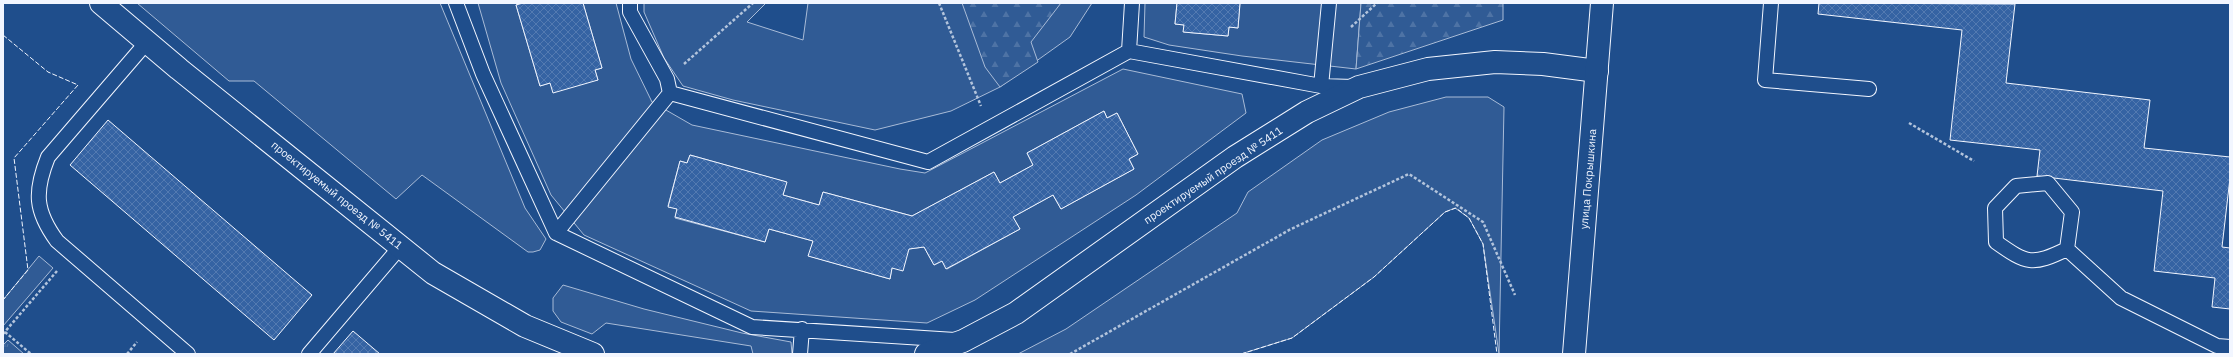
<svg xmlns="http://www.w3.org/2000/svg" width="2233" height="357" font-family="'IBM Plex Sans',sans-serif">
<style>
.built{fill:#305b95;stroke:#a8bbd7;fill-rule:evenodd}
.forest{fill:url(#forest-firs);stroke:#a8bbd7}
.park{fill:url(#park-tufts);stroke:#a8bbd7}
.building{fill:url(#building-cross-hatch);stroke:#f2f6ff}
.lines{fill:none;stroke-linecap:round;stroke-linejoin:round}
.service-casing{stroke:#f2f6ff;stroke-width:16}
.minor-casing{stroke:#f2f6ff;stroke-width:24}
.secondary-casing{stroke:#f2f6ff;stroke-width:24}
.path{stroke:#b3c4dc;stroke-width:2.5;stroke-dasharray:3 2;stroke-linecap:butt}
.service{stroke:#1f4e8c;stroke-width:14}
.minor{stroke:#1f4e8c;stroke-width:22}
.secondary{stroke:#1f4e8c;stroke-width:22}
.fence{stroke:#f2f6ff;stroke-width:1;stroke-dasharray:5 2;stroke-linecap:butt}
.labels{text-anchor:middle;stroke-width:3;stroke-linejoin:round;paint-order:stroke}
.street-label{font-size:11px;fill:#f2f6ff;stroke:#1f4e8c}
</style>
<defs>
<pattern id="forest-firs" width="22" height="20" patternUnits="userSpaceOnUse"><rect width="22" height="20" fill="#305b95"/><path d="M5 1l3.5 6h-7zM16 11l3.5 6h-7z" fill="#4e73a5"/></pattern>
<pattern id="park-tufts" width="24" height="20" patternUnits="userSpaceOnUse"><rect width="24" height="20" fill="#305b95"/><path d="M3 7l-1-3M5 7V3M7 7l1-3M15 17l-1-3M17 17v-4M19 17l1-3" fill="none" stroke="#4e73a5"/></pattern>
<pattern id="building-cross-hatch" width="8" height="8" patternUnits="userSpaceOnUse"><rect width="8" height="8" fill="#3563a3"/><path d="M0 0l8 8M0 8l8-8" fill="none" stroke="#537ab1"/></pattern>
</defs>
<rect width="100%" height="100%" fill="#1f4e8c"/>
<path class="built" d="M137,3h303l85,205 21,31 -6,11 -7,2h-5l-106,-77 -26,24 -142,-118h-25z
M478,3h45l-7,2 24,81 10,-3 48,-3 -3,-10 7,-2 -19,-65h33l15,56 21,43 40,23 208,44 25,4 198,-104 119,25 4,19 -110,82 -161,105 -48,23 -176,-12 -167,-76 -33,-40 -50,-112zM1104,111l3,7 10,-5 21,41 -9,5 5,10 -73,40 -8,-14 -40,22 7,12 -73,40 -5,-8 -8,4 -10,-18 -15,2 -17,19 -2,11 -81,-23 4,-15 -44,-12 -4,13 -90,-24 2,-9 -9,-3 12,-45 7,2 3,-8 96,27 -3,13 36,10 4,-13 89,24 82,-44 6,11 33,-18 -6,-12z
M644,3h122l-19,19 56,18 5,-37h284l-22,34 -70,50 -49,24 -76,19 -142,-30 -50,-14 -19,-28 -20,-46z
M1145,3h32l-2,21 9,1v7l44,4 1,-9 9,1 2,-25h121l-5,66 -114,-13 -73,-11 -25,-8z
M1488,97l16,10 -5,247 -16,-110 -14,-26 -14,-10 -10,4 -71,65 -82,61 -51,16h-223l48,-25 171,-116 11,-21 74,-52 67,-28 57,-15z
M39,256l14,12 -50,58v-26z
M563,285l81,24 98,24 49,9 1,12h-39l-2,-8 -145,-23 -14,11 -31,-12 -8,-11v-13z"/>
<path class="forest" d="M962,3h99l-30,39 7,20 -38,25 -15,-20z
M1361,3h142v17l-147,49z"/>
<path class="park" d="M8,340l16,14h-21v-9z"/>
<path class="building" d="M523,3h60l19,65 -7,2 3,10 -45,13 -3,-10 -10,3 -24,-81z
M1177,3h63l-2,25 -9,-1 -1,9 -45,-4 1,-7 -9,-1z
M1819,3l196,1 -9,79 144,17 -6,48 86,9v21l-8,69 8,1v61l-18,-2 3,-29 -61,-7 9,-80 -126,-15 3,-26 -90,-10 12,-110 -144,-16z
M1104,111l3,7 10,-5 21,41 -9,5 5,10 -73,40 -8,-14 -40,22 7,12 -74,40 -4,-8 -8,4 -10,-18 -15,2 -6,22 -11,-3 -2,11 -82,-23 5,-15 -44,-12 -4,13 -90,-25 2,-8 -9,-2 12,-46 7,2 3,-8 97,27 -4,13 36,10 4,-13 89,24 82,-44 6,11 33,-18 -6,-12z
M108,120l204,175 -38,45 -204,-175z
M353,331l27,23h-47z"/>
<g class="lines">
<defs>
<path id="service" d="M456,3l27,71 73,159 196,94 203,13
M630,3v9l37,67 3,14
M1771,3l-6,77 104,9
M147,42l-99,115c-14,35 -13,54 9,84l131,113
M1129,51l3,-48
M1321,86l8,-83
M2048,183l24,29 -5,37c-35,17 -40,15 -71,-7l-1,-34 21,-22z
M556,233l114,-140 258,69 201,-111 192,35 32,1
M2067,249l54,49 96,48 13,1
M309,354l92,-108
M800,354l2,-25"/>
<path id="minor" d="M101,3l78,66 254,204 92,53 68,28
M926,354l37,-13 53,-28 219,-156 72,-45 52,-25 69,-18 67,-7 48,2 54,7"/>
<path id="secondary" d="M1574,354l28,-351"/>
</defs>
<use href="#service" class="service-casing"/>
<use href="#minor" class="minor-casing"/>
<use href="#secondary" class="secondary-casing"/>
<path class="path" d="M939,3l42,103
M1351,27l26,-24
M684,64l69,-61
M1909,123l65,38
M5,332l26,22
M3,334l54,-63
M127,354l10,-12
M1070,354l221,-125 118,-55 74,48 32,73"/>
<use href="#service" class="service"/>
<use href="#minor" class="minor"/>
<use href="#secondary" class="secondary"/>
<path class="fence" d="M3,35l45,37 30,13 -64,73 14,112 -25,30
M1241,354l51,-16 82,-61 71,-65 11,-4 13,10 14,26 14,110"/>
</g>
<g class="labels">
<g class="street-label">
<text transform="translate(1213 175) rotate(-34)" y="4">проектируемый проезд № 5411</text>
<text transform="translate(1588 179) rotate(-85)" y="4">улица Покрышкина</text>
<text transform="translate(337 195) rotate(39)" y="4">проектируемый проезд № 5411</text>
</g>
</g>
<rect width="2233" height="357" fill="none" stroke="#f2f6ff" stroke-width="8"/>
</svg>
